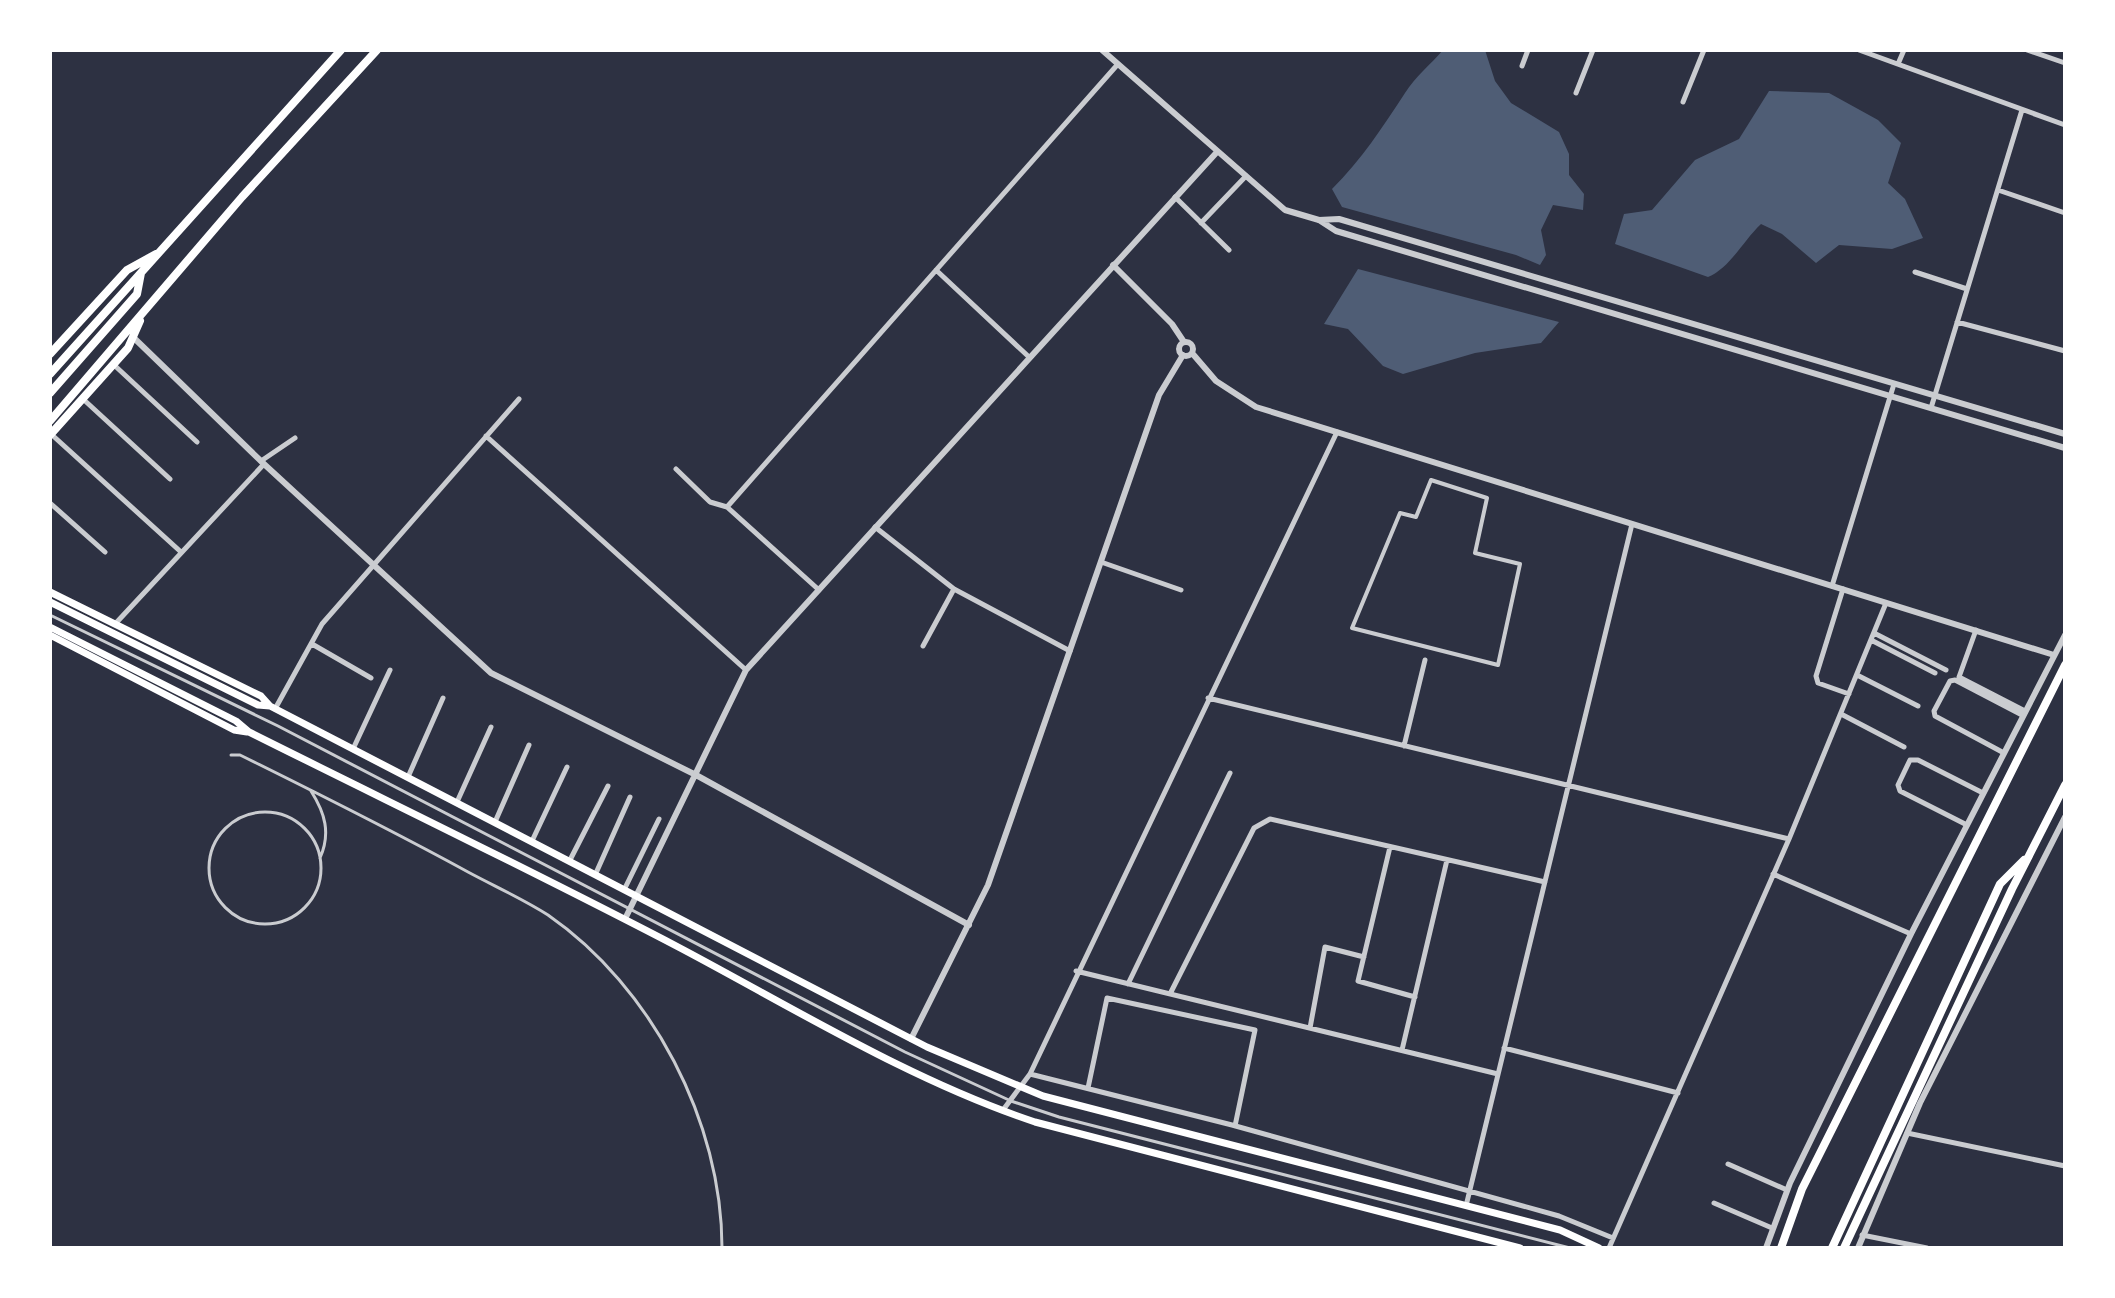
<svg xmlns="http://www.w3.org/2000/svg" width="2115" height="1298" font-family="'Asap Condensed',sans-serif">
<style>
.water{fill:#4f5d75}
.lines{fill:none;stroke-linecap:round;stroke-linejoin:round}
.service{stroke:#caccd0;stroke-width:3}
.pedestrian{stroke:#caccd0;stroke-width:4}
.minor{stroke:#caccd0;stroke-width:5}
.tertiary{stroke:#caccd0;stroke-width:6}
.secondary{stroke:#fff;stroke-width:7}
.primary{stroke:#fff;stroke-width:8}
</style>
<rect width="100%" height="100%" fill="#2d3142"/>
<path class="water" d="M1443,50h42l10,31 16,22 48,29 10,22v21l15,19 -1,16 -30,-5 -12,25 5,25 -6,10 -24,-10 -174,-48 -10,-18c30,-30 50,-61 73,-96 10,-16 26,-29 38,-43z
M1769,91l60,2 49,27 23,23 -13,40 17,16 18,39 -31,11 -53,-4 -23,18 -34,-29 -21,-10c-18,17 -31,44 -53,53l-93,-33 9,-30 28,-4 43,-50 44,-21z
M1358,269l201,53 -18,21 -66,10 -72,21 -20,-8 -35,-37 -24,-5z"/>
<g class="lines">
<path class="service" d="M50,615l228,111 627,326 106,49 48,16 511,131
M231,755h9c77,38 153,76 228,117 26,14 55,27 80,43 104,72 174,207 174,333
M311,791c14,22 20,42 9,67
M209 868a56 56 0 1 1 112 0a56 56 0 1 1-112 0Z"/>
<path class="pedestrian" d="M1431,480l56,18 -12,55 45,11 -22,101 -146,-37 48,-115 16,4z"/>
<path class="minor" d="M1859,50l206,75
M2027,50l38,13
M1898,64l6,-14
M1522,66l6,-16
M1576,93l17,-43
M1683,102l21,-52
M1998,190l67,23
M1175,197l54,53
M1201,223l45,-47
M936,270l93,87
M1915,272l52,17
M1957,322l108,29
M113,364l84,78
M83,399l87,80
M1931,408l91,-298
M51,434l130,118
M486,436l260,234
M261,461l34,-23
M676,469l34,33 17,5 92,83
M50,503l55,49
M727,507l391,-443
M875,527l79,62 116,62
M1101,562l80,28
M1832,586l62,-202
M1843,589l-27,87 2,7 31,11
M116,623l148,-159
M1976,630l-17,47 66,34
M1874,633l72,37
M1871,640l64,33
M312,644l59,34
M923,646l31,-57
M1857,675l61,31
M1208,698l581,141
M275,709l47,-85 197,-225
M1841,714l63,33
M1404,746l21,-86
M353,749l37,-79
M2004,753l-69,-37 -1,-5 16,-30 5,-1 67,35
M408,777l35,-79
M457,802l34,-75
M495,822l34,-77
M1967,825l-67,-34 -2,-6 12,-25h8l65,33
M532,841l35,-74
M1390,847l-32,134 57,16
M570,860l38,-74
M596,873l34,-76
M1773,874l138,60
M625,888l34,-69
M1076,971l422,103
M1128,984l102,-211
M1170,994l84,-166 16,-9 275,63
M1310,1028l15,-81 39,10
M1504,1048l174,45
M1402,1050l45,-190
M1030,1074l202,51 327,91 54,22
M1088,1088l19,-90 148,32 -20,96
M1003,1110l27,-36 307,-642
M1907,1133l158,33
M1728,1164l59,26
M1714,1203l58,25
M1466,1206l166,-682
M1862,1235l65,13
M1609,1248l180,-409 97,-236"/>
<path class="tertiary" d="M1102,50l183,160 34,10 17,11 729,217
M1319,220l20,-1 726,215
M1113,265l59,59 12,18
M134,338l130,126 227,209 205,102 273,150
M1179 349a7 7 0 1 1 14 0a7 7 0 1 1-14 0Z
M1192,353l24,28 40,26 798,248
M625,919l121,-249 471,-518
M911,1039l77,-154 171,-490 24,-40
M1766,1248l24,-65 121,-249 154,-299
M1858,1248l62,-145 145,-286"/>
<path class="secondary" d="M50,592l211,104 9,10
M50,602l208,103 12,1 657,341 116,49 517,134 39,18
M50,627l186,94 13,11c144,72 290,142 433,217 115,61 230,132 353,173l485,126
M50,635l184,95 13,2"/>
<path class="primary" d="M50,354l77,-84 29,-16
M50,374l291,-324
M50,393l87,-99 4,-21
M50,421l192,-224 135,-147
M50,435l78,-87 12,-27
M1781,1248l21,-59 263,-524
M1832,1248l168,-364 24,-24
M1844,1248l168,-359 53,-104"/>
</g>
<rect width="2115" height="1298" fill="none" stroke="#ffffff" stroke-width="104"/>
</svg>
